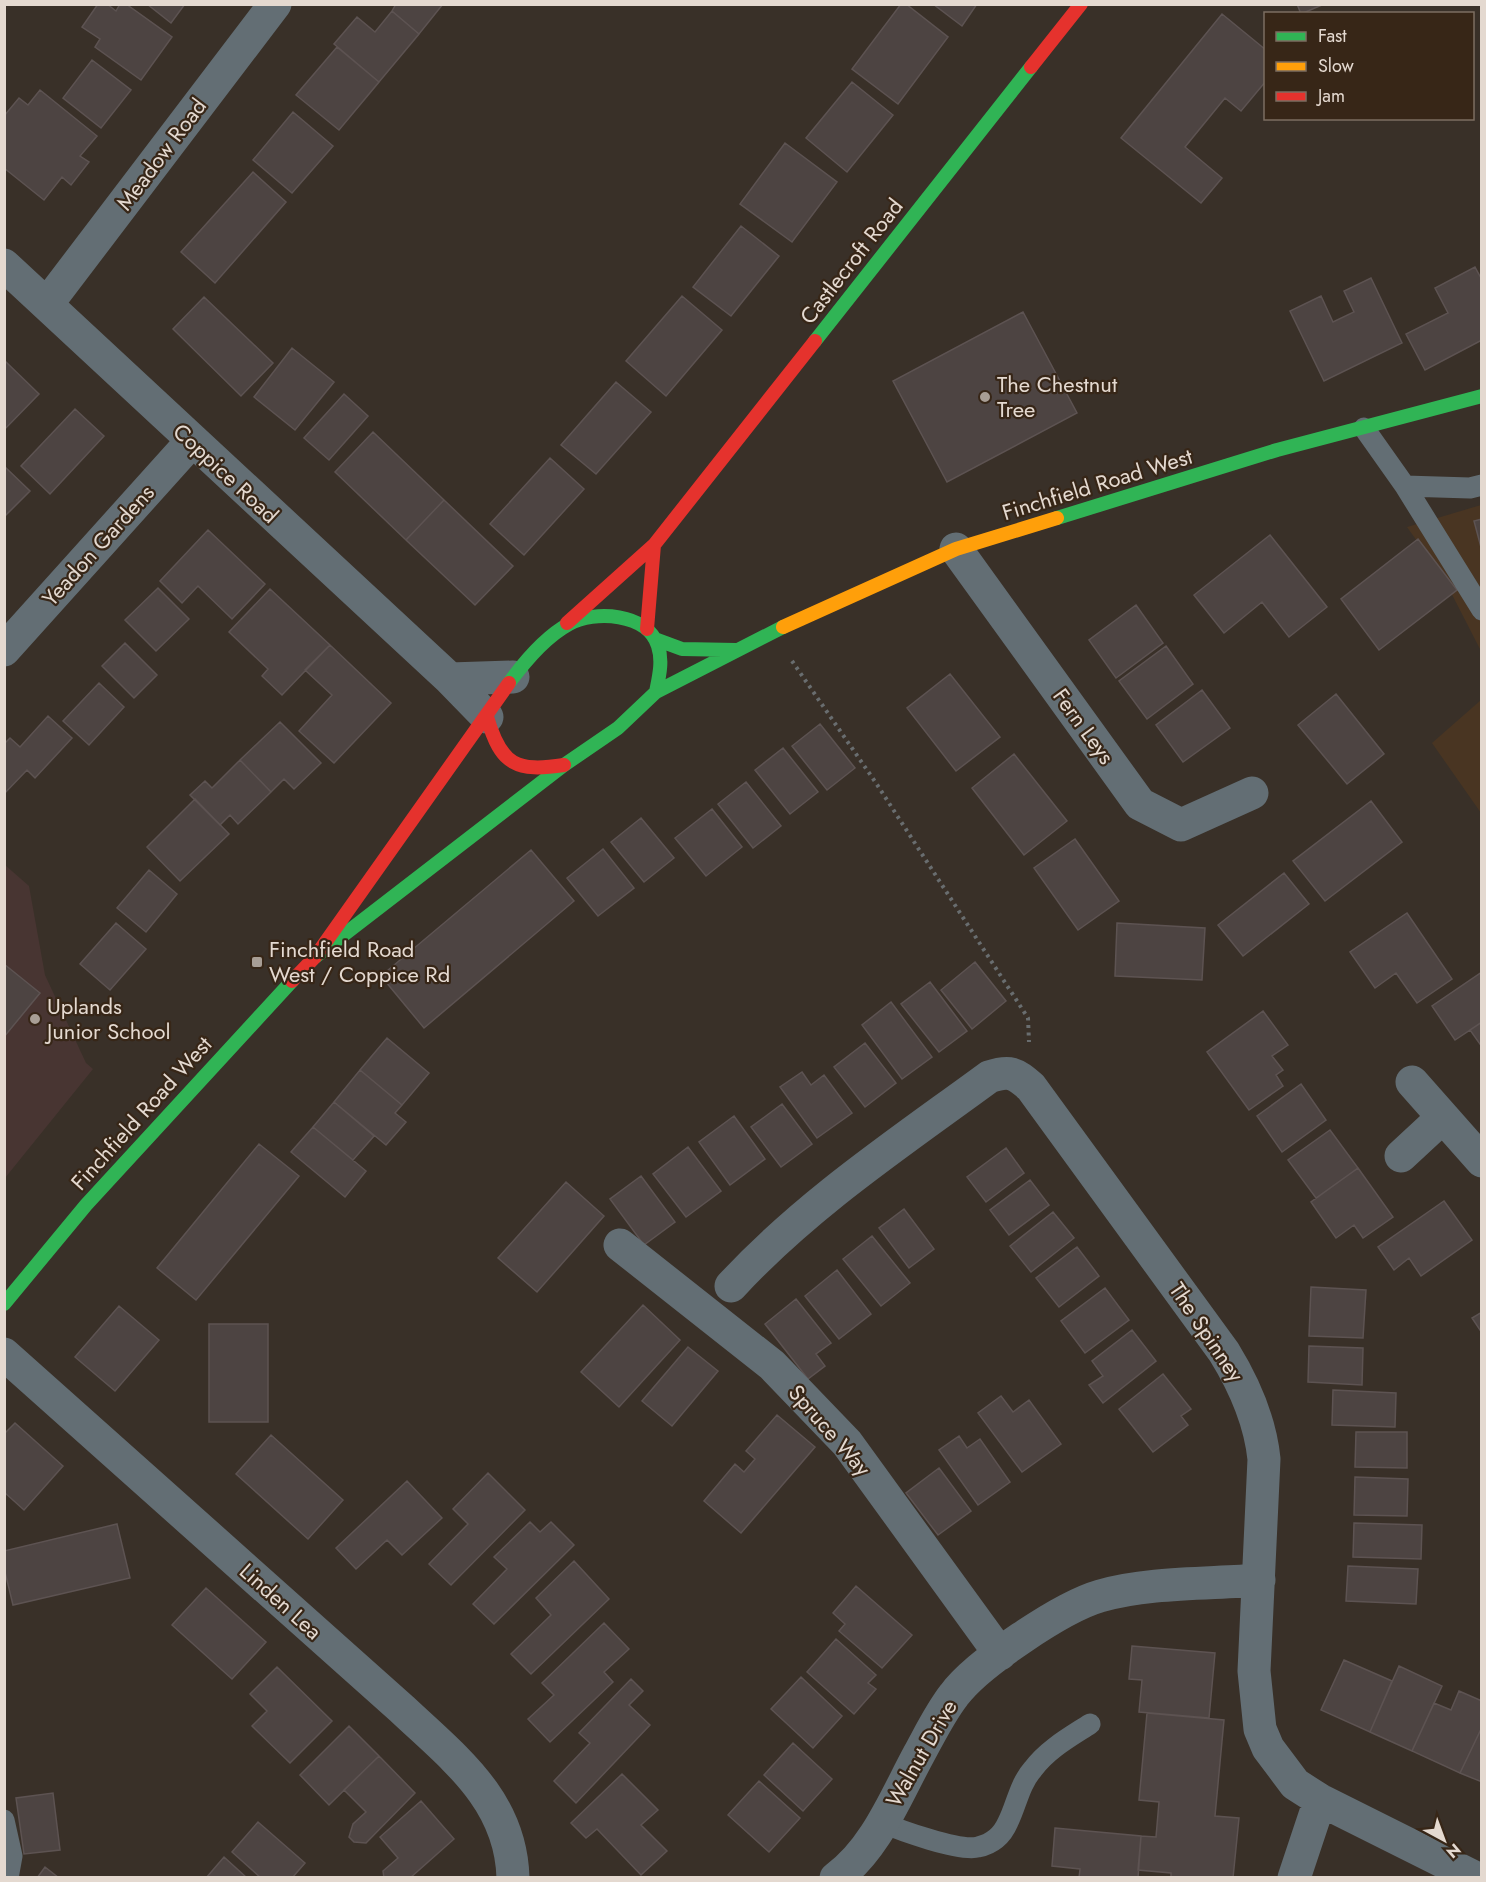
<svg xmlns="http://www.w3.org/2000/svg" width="1486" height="1882" font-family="Jost,sans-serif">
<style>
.built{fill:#493522}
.education{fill:#483532}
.building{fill:#4d4442;stroke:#5d5352;stroke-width:1.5}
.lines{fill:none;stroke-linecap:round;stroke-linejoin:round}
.path{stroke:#696d6f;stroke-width:4;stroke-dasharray:3 4.5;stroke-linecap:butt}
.lane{stroke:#636e74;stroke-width:21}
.street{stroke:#636e74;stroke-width:33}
.fast{stroke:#30b455;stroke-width:14}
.slow{stroke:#ff9f0a;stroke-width:14}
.jam{stroke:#e5322d;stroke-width:14}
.poi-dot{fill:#a89e95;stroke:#372617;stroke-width:2}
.labels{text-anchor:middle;stroke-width:4.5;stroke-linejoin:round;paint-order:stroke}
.street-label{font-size:22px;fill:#e4d9d0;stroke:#372617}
.poi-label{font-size:22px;fill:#e4d9d0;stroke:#372617;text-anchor:start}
</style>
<rect width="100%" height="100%" fill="#393028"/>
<path class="built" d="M1481,505v146l-37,-72 -37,-52z
M1481,700v113l-49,-70z"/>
<path class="education" d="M5,865l24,21 16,89 41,88 7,6 -88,109z"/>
<path class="building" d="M98,4h9l9,7 4,-7h6l46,33 -31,43 -46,-33 5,-8 -18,-12z
M147,4h38l-14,19z
M443,4l-24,30 -27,-23 4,-7z
M901,4h5l42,33 -50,67 -46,-35z
M933,4h44l-15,22z
M1297,4h25v1l-21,9z
M392,11l27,23 -40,48 -45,-38 23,-27 18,15z
M1222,14l44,36v31l-25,30 -16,-13 -40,49 37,31 -21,25 -80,-65z
M337,47l42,35 -40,48 -43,-35z
M92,60l39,30 -30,38 -38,-30z
M852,82l41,33 -46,57 -41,-34z
M40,90l57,46 -17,20 9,6 -18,23 -9,-8 -18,23 -40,-32v-52l15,-18 9,7z
M293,112l40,34 -41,47 -39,-33z
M785,143l52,39 -45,60 -52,-38z
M253,172l33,30 -71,81 -34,-31z
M741,226l38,30 -48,60 -38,-29z
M1475,267l7,13v60l-57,30 -19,-36 42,-21 -13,-25z
M1371,278l31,65 -78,38 -34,-70 31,-15 12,26 21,-10 -10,-21z
M682,296l40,34 -56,66 -40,-35z
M204,297l69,66 -32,33 -68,-67z
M1023,312l54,101 -130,69 -54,-101z
M292,348l42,34 -39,48 -41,-33z
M4,360l35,34 -35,36z
M616,382l35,30 -55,62 -35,-29z
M344,394l24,22 -39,44 -25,-22z
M75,409l29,27 -54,58 -29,-28z
M373,432l71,68 -38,40 -71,-68z
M550,458l34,31 -60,66 -34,-31z
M4,466l26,25 -26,26z
M444,500l69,66 -38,39 -69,-65z
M1482,519v32l-8,-30z
M208,530l57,54 -33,35 -34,-33 -16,17 -22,-22z
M1270,535l57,72 -38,30 -27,-35 -38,31 -30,-38z
M1418,539l39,51 -78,60 -38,-51z
M158,588l31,31 -33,32 -31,-31z
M270,589l60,56 -48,50 -20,-19 6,-7 -39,-37z
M1136,605l27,38 -47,35 -27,-38z
M125,643l32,32 -23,23 -32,-32z
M330,645l61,58 -57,60 -35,-32 33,-36 -27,-25z
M1166,646l27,38 -46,35 -28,-38z
M950,674l50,63 -44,34 -49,-63z
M99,683l25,24 -35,38 -26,-24z
M1202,690l28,38 -47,34 -27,-37z
M1336,694l48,60 -37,30 -49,-59z
M48,716l24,22 -37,40 -8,-8 -23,24v-50l6,-6 10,9z
M280,722l41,41 -27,26 -10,-10 -13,13 -31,-32z
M820,724l35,44 -28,22 -35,-44z
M783,748l35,44 -28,22 -35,-44z
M1014,754l53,67 -43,34 -52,-67z
M240,760l31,32 -33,32 -8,-9 -10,10 -30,-30 15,-14 7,7z
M746,782l35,44 -28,22 -35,-44z
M195,799l34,35 -49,47 -33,-34z
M1371,801l31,41 -77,59 -32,-40z
M712,809l30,38 -36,29 -31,-38z
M641,818l33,40 -30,24 -33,-40z
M1075,839l44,62 -41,29 -44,-62z
M603,849l31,39 -36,28 -31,-38z
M531,850l43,51 -150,127 -43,-52z
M149,870l28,24 -31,38 -29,-24z
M1284,873l25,31 -66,52 -25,-31z
M1407,913l45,66 -35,24 -21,-30 -21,15 -25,-36z
M116,923l30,26 -36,41 -30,-26z
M1117,923l88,5 -3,52 -87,-4z
M975,962l31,39 -34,28 -31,-39z
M4,964l36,29 -36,44z
M1482,972v50l-27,18 -23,-34z
M930,982l37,49 -28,21 -38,-48z
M891,1002l41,55 -30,22 -40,-54z
M1263,1011l25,34 -16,11 11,14 -7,5 7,11 -34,24 -42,-58z
M1482,1022v25l-12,-17z
M387,1038l42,35 -27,32 -42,-35z
M865,1043l31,40 -31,24 -31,-40z
M360,1070l42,35 -7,8 11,9 -20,23 -52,-43z
M802,1072l9,13 13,-10 28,38 -35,25 -37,-51z
M1301,1084l25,36 -44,32 -25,-36z
M334,1102l40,34 -21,24 -40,-33z
M782,1104l30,40 -31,23 -30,-40z
M734,1116l31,43 -35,26 -31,-43z
M313,1127l53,44 -21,26 -54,-45z
M1330,1130l28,38 -42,30 -28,-38z
M259,1144l40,32 -103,124 -39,-32z
M688,1147l33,44 -35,26 -33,-43z
M1006,1148l18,25 -38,29 -19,-25z
M1358,1168l35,49 -30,21 -9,-13 -18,13 -25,-36z
M641,1176l34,46 -31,23 -34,-46z
M1030,1180l19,25 -40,30 -19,-25z
M566,1182l38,34 -67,76 -39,-34z
M1444,1201l28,39 -51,36 -12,-18 -15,12 -16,-23z
M904,1209l30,40 -25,19 -30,-40z
M1053,1212l21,26 -43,34 -21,-26z
M872,1236l38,47 -29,23 -38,-47z
M1077,1247l22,29 -40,31 -23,-29z
M837,1270l34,44 -32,25 -34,-43z
M1311,1287l55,3 -3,48 -54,-2z
M1105,1288l24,32 -44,33 -24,-32z
M796,1299l35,44 -15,11 9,12 -17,13 -43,-55z
M643,1305l37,35 -61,67 -38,-35z
M119,1306l40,34 -44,51 -40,-34z
M1482,1312v21l-10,-15z
M209,1324h59v98h-59z
M1132,1330l24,31 -53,42 -14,-18 14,-9 -11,-15z
M1309,1346l54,2 -1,37 -54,-3z
M688,1347l30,24 -46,55 -30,-25z
M1163,1374l28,35 -10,7 7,9 -35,27 -34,-43z
M1333,1390l63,3 -1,34 -63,-2z
M1001,1396l12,16 16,-12 32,44 -39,28 -44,-59z
M777,1415l38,32 -74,86 -37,-32 31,-37 9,8 11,-13 -9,-8z
M15,1423l48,43 -39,44 -20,-18v-58z
M1356,1432h51v36l-52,-1z
M271,1435l72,65 -35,39 -72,-65z
M959,1436l8,12 13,-9 30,43 -32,23 -39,-55z
M939,1468l32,43 -33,24 -32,-42z
M488,1473l37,37 -74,75 -22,-21 39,-40 -15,-15z
M1355,1477l53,2 -1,37 -53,-1z
M407,1481l35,37 -40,37 -15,-15 -31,29 -20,-21z
M530,1522l10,10 11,-10 23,23 -80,79 -21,-20 34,-35 -13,-12z
M1354,1523l68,2 -1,34 -68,-2z
M117,1524l13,54 -117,27 -9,-37v-17z
M574,1561l35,38 -78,75 -20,-20 40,-39 -15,-17z
M1348,1566l70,3 -2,35 -70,-3z
M856,1586l56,49 -30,33 -43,-37 6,-7 -12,-11z
M206,1588l60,54 -34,37 -60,-54z
M604,1623l25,26 -25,23 9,10 -63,60 -22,-23 26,-24 -12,-12z
M836,1639l40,36 -8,8 8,6 -22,25 -47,-42z
M1132,1646l83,7 -6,65 -70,-6 3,-32 -13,-1z
M1344,1660l48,21 -22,51 -49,-22z
M1399,1666l43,20 -30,65 -42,-19z
M277,1667l55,54 -42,42 -38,-37 15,-15 -17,-17z
M801,1677l41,39 -29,32 -42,-39z
M631,1679l12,12 -14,14 21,20 -74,78 -22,-22 36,-38 -11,-10z
M1459,1691l23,10v26l-22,46 -48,-22 22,-48 17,7z
M1147,1713l77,7 -9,96 24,2 -6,60h-62v-5l-33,-3 3,-34 15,1 3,-35 -20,-2z
M349,1726l30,30 -50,49 -29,-30z
M1482,1727v55l-22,-9z
M793,1743l39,36 -29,32 -39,-36z
M379,1756l36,37 -49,50 -12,-1 -5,-5 4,-13 13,-12 -22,-22z
M622,1774l36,36 -17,15 26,26 -26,24 -44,-46 -11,9 -15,-15z
M759,1781l41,37 -31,34 -41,-37z
M53,1793l7,57 -36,4 -8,-56z
M421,1801l33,38 -44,39h-26l-1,-7 15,-13 -18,-21z
M258,1822l47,41 -13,15h-31l-29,-26z
M1055,1828l86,8 -3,42h-59l1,-9 -28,-3z
M224,1857l23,21h-41z
M45,1867l14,11h-22z"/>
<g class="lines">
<path class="path" d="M792,661l84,122 152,235 1,24"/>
<path class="lane" d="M1364,428l41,58 65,2 12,-3
M1405,486l77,124
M4,1820l8,36 -4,22
M881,1822c18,8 79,30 97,25 14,-3 24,-11 30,-25 9,-18 11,-37 25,-53 15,-20 37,-32 57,-45"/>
<path class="street" d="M4,265l446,414 37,38
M47,304l228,-300
M956,549l184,255 41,21 71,-32
M4,650l188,-209
M450,679l63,-2
M1412,1082l70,79
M1401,1156l41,-38
M620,1245l152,120 75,78 153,211
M731,1286c76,-82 168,-143 258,-209 21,-7 26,-4 42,10l193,265c21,34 36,68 40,107l-10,212 6,58 8,19 27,36 25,16 156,78
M4,1354l398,355c52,49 109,91 111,169
M836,1878c40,-29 60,-82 83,-124 11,-20 21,-41 35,-59 23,-31 108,-88 146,-99 47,-14 109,-12 159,-16
M1294,1878l26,-78"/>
<path class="fast" d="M815,341l216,-274
M1057,518l220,-68 205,-54
M655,639l27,10 54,1
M509,683c16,-22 36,-46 60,-59 25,-14 79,-11 89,22 5,15 1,31 -2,46
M315,957l249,-192 54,-37 38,-36 127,-65
M4,1304l82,-99 206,-224"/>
<path class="slow" d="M783,627l173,-78 101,-31"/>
<path class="jam" d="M1031,67l50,-63
M567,623l87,-78 161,-204
M647,629l7,-84
M487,717c14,49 30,55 77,48
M292,981l23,-24 194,-274"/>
</g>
<g class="poi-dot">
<circle cx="985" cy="397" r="6"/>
<rect x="251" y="956" width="12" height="12" rx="3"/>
<circle cx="35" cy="1019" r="6"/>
</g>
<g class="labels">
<g class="street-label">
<text transform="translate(161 154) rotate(-53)" y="8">Meadow Road</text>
<text transform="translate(851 261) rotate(-52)" y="8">Castlecroft Road</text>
<text transform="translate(226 473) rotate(43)" y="8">Coppice Road</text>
<text transform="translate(1097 484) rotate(-17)" y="8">Finchfield Road West</text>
<text transform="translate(98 545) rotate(-48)" y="8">Yeadon Gardens</text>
<text transform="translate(1084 726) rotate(54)" y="8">Fern Leys</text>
<text transform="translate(141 1113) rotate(-48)" y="8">Finchfield Road West</text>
<text transform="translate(1207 1332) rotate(56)" y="8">The Spinney</text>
<text transform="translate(830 1430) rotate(49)" y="8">Spruce Way</text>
<text transform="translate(281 1601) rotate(42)" y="8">Linden Lea</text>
<text transform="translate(921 1753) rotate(-60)" y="8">Walnut Drive</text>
</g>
<g class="poi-label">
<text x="997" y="392">The Chestnut<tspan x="997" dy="25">Tree</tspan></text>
<text x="269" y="957">Finchfield Road<tspan x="269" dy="25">West / Coppice Rd</tspan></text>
<text x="47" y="1014">Uplands<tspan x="47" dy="25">Junior School</tspan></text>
</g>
</g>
<rect width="1486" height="1882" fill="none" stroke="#e4d9d0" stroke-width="12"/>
<rect x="1264" y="12" width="210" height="108" fill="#372617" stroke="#7c6e61" stroke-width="1.5"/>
<rect x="1276" y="32" width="30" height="9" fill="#30b455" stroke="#7c6e61" stroke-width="1.5"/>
<text x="1318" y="42" font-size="18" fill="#e4d9d0">Fast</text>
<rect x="1276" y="62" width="30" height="9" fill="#ff9f0a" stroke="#7c6e61" stroke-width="1.5"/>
<text x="1318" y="72" font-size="18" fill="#e4d9d0">Slow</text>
<rect x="1276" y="92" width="30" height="9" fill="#e5322d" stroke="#7c6e61" stroke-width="1.5"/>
<text x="1318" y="102" font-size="18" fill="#e4d9d0">Jam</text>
<g transform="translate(1444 1840) rotate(139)" stroke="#372617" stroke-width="4.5" paint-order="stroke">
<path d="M0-4.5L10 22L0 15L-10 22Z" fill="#e4d9d0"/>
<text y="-9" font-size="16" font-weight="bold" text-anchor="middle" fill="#e4d9d0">N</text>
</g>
</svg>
